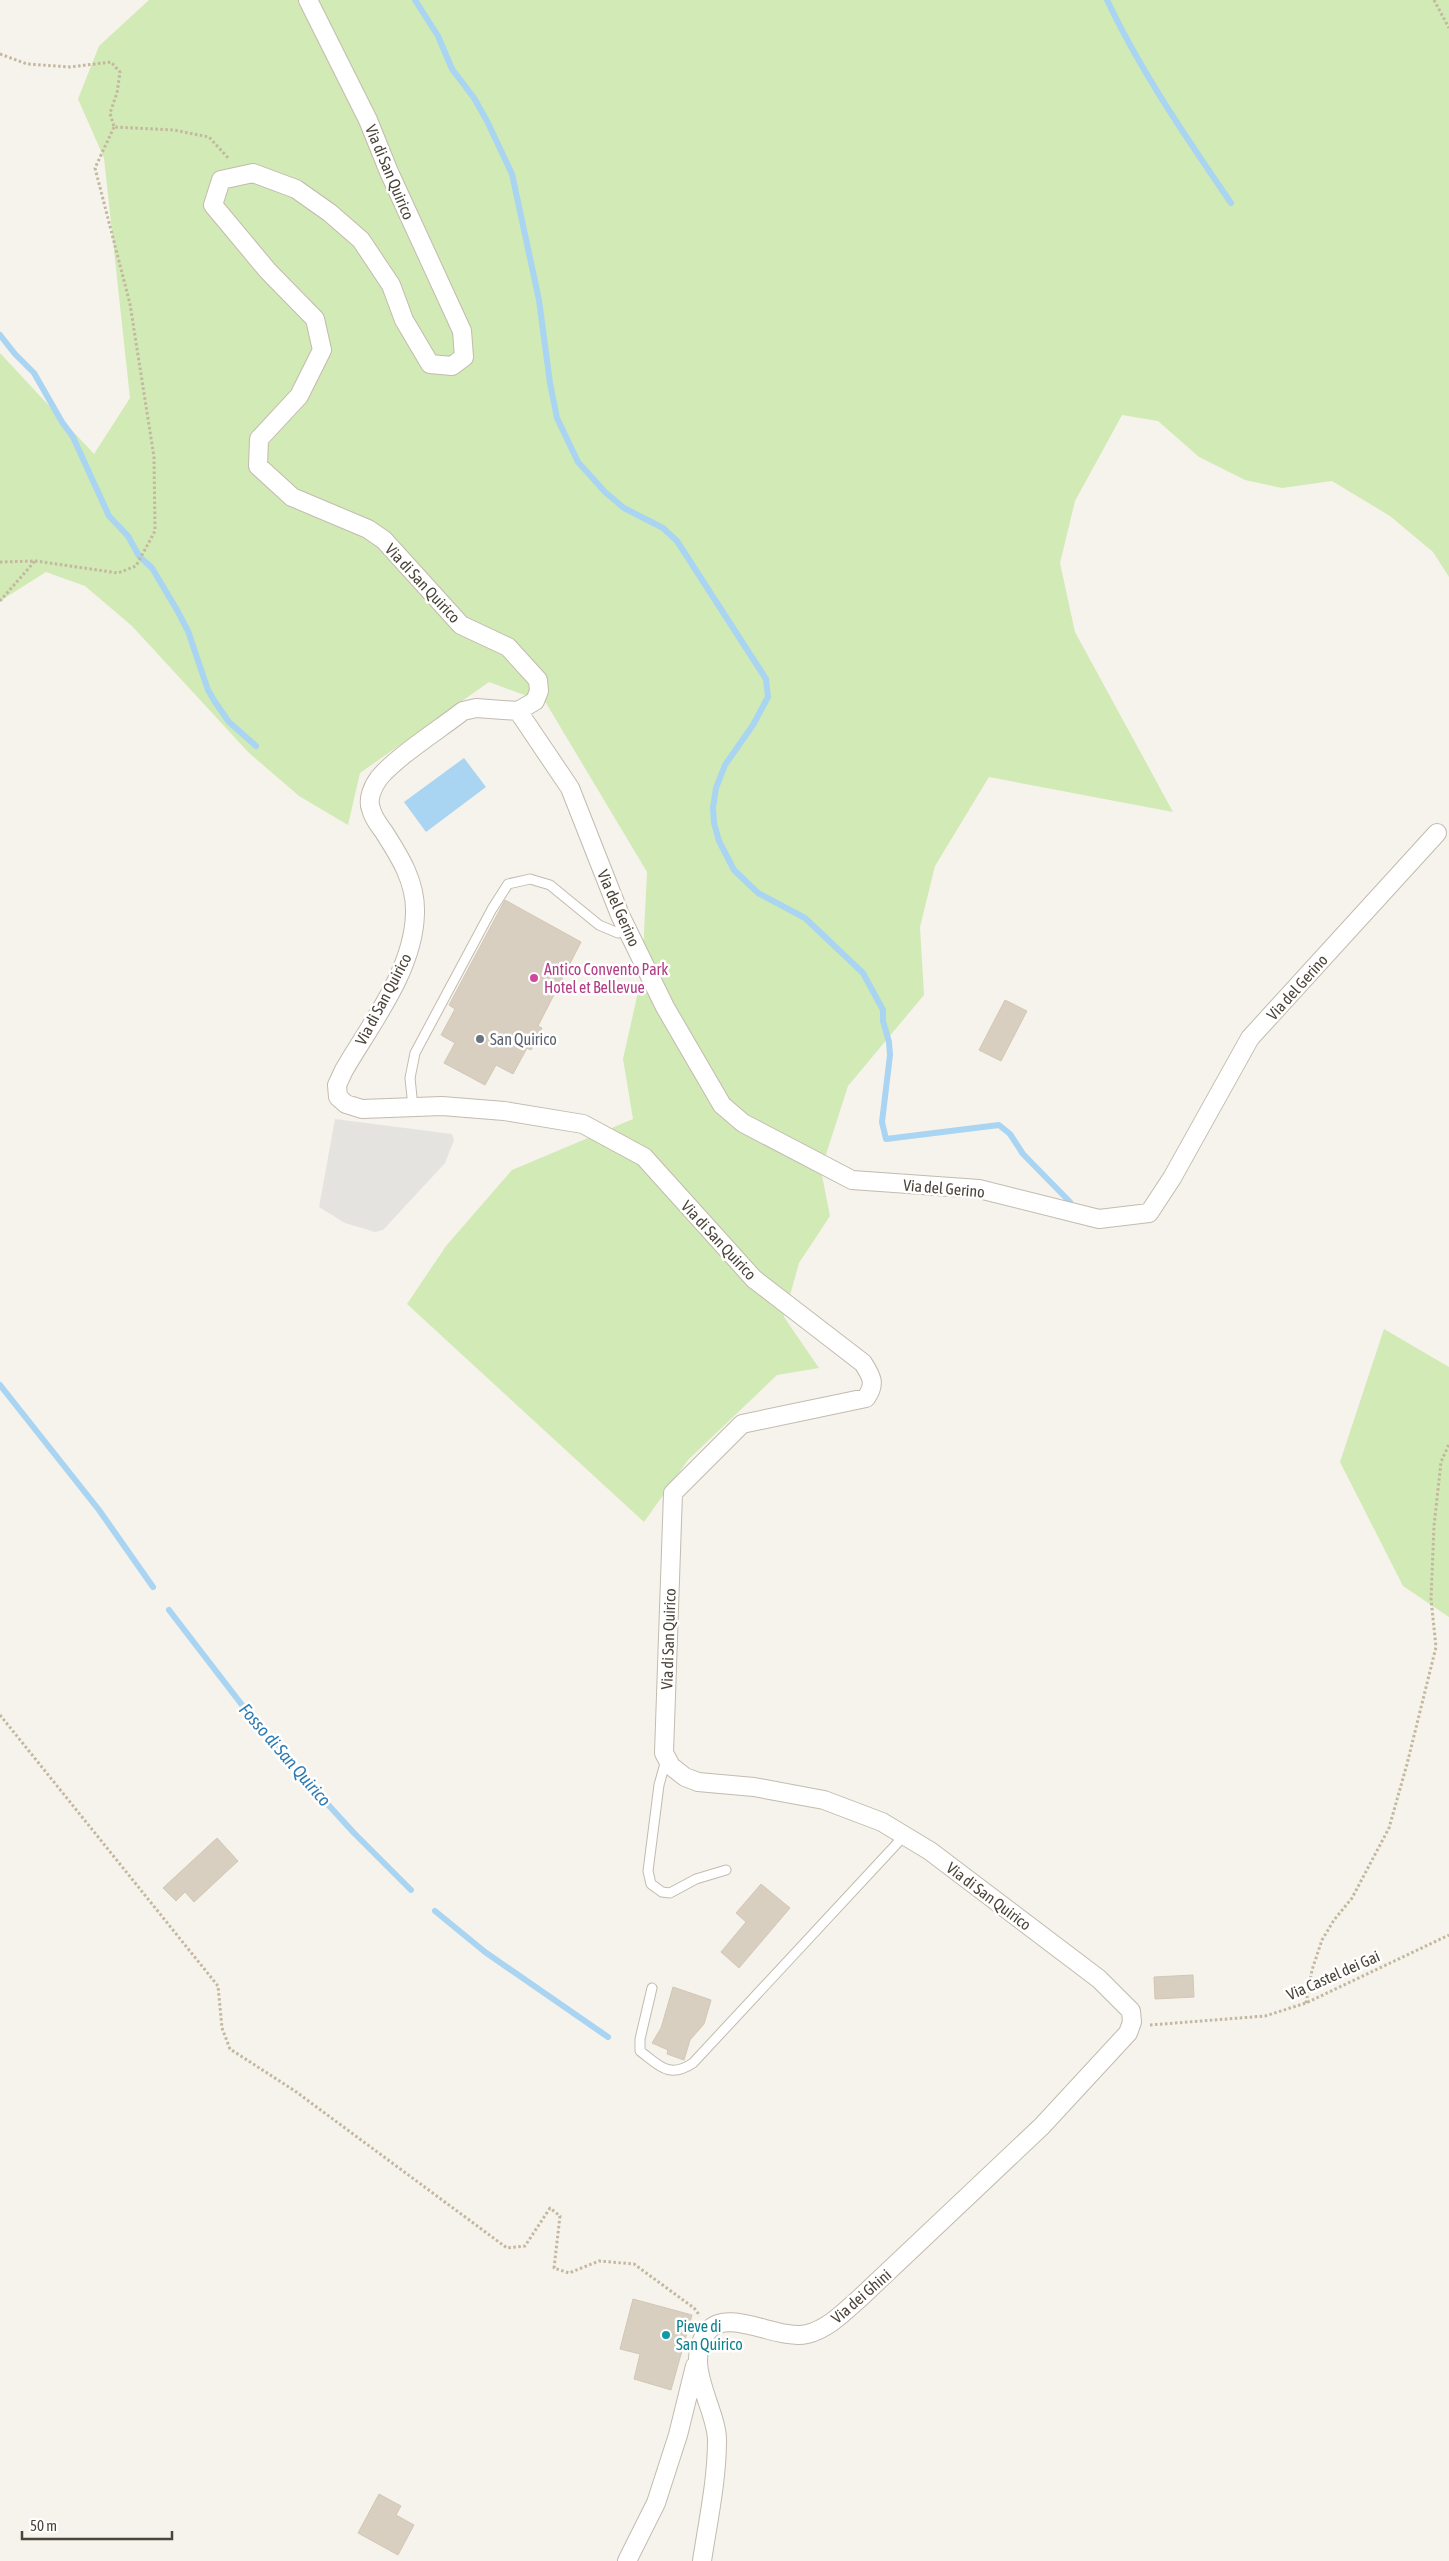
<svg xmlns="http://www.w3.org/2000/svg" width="1449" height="2561" font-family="'Asap Condensed',sans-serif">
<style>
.green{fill:#d2eab5}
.parking{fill:#e5e3e0}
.water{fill:#a9d4f2}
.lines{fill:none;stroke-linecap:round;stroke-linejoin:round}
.stream{stroke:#a9d4f2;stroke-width:6}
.building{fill:#d8cfc1;stroke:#d3c7b4}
.lane-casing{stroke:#c2bbae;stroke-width:11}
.street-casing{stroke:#c2bbae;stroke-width:20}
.path{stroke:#c4b79f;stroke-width:3;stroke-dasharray:2.5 2.5;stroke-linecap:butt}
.lane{stroke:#fff;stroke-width:9}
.street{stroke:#fff;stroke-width:18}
.hotel-dot{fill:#d1479c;stroke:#fff;stroke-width:2}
.worship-dot{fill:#6b7280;stroke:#fff;stroke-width:2}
.culture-dot{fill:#0f9aa8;stroke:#fff;stroke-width:2}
.labels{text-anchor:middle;stroke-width:5;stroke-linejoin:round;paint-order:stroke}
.street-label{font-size:16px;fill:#4b4439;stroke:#fff}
.hotel-label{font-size:16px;fill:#b23c85;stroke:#fff;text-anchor:start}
.worship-label{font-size:16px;fill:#5b616d;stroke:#fff;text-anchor:start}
.culture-label{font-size:16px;fill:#0d838f;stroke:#fff;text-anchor:start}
.water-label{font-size:18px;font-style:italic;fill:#2e7ab2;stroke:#fff}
</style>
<rect width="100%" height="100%" fill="#f6f3ec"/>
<path class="green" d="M149,0h1300v577l-16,-25 -43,-36 -58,-35 -50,7 -37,-8 -46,-23 -41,-36 -36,-6 -47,86 -15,62 15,69 98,180 -184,-35 -54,89 -15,61 4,68 -76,91 -27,84 9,46 -31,47 -15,54 35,51 -42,7 -89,85 -44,62 -237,-218 39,-58 66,-76 121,-51 -10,-60 19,-85 5,-102 -101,-169 -57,-21 -129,91 -12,52 -49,-29 -51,-44 -116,-126 -47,-40 -39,-14 -46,29v-248l94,101 36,-56 -26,-240 -26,-59 21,-53z
M1384,1329l65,38v250l-46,-31 -63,-124z"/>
<path class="parking" d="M335,1119l117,15 2,6 -9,23 -62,67 -8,2 -30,-9 -26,-16z"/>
<path class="water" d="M464,758l22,29 -60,45 -22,-30z"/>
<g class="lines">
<path class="stream" d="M415,0l23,36 14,33 22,29 13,23 25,53 27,126 11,83 7,35 21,44 27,30 19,16 39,20 14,13 89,138 2,18 -15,28 -28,40 -9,23 -3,20 1,15 5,18 15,29 24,23 47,25 58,55 20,37v11l6,21 1,13 -8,67 4,17 113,-14 11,9 13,20 47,48 4,8
M1107,0c34,72 79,137 124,203
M0,335l15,19 19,19 28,49 11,15 36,79 19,20 11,20 13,12 25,42 11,21 20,59 7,12 14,20 27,24
M0,1385l99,125 54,77
M169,1610l100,130 85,93 57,57
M435,1911l50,41 123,85"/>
</g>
<path class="building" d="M505,900l76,42 -43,84 4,2 -11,22 -4,-2 -14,26 -17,-9 -11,20 -41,-22 11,-20 -14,-8 14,-26 -6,-4z
M1005,1000l22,11 -26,50 -22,-11z
M217,1838l21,23 -44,41 -9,-10 -9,9 -13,-13z
M761,1884l29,24 -51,60 -18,-16 25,-30 -10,-9z
M1193,1975l1,22 -39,2 -1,-22z
M673,1987l38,13 -7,24 -14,16 -6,20 -17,-6 1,-4 -16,-7 9,-15z
M633,2299l59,16 -21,75 -37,-11 6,-25 -20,-5z
M379,2494l22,12 -5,9 18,10 -16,30 -40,-22z"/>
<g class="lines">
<defs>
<path id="lane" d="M413,1107l-3,-29 5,-25 77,-144 16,-25 22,-5 20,6 49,40 19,8 9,-3
M666,1760l-7,25 -11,86 3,13 11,8 8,1 26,-14 30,-9
M652,1988l-12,51v12c20,15 29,28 53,12l211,-227"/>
<path id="street" d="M308,0l60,120 21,52 73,159 2,26 -12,9 -22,-2 -26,-44 -13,-35 -30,-45 -31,-27 -34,-24 -43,-16 -32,7 -8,25 55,66 47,48 7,31 -23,46 -40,43 -1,27 34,31 76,32 16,11 77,85 47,22 30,33 1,11 -4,10 -17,10 -42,-3 -13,3c-23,18 -67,46 -84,67 -6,8 -12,21 -8,31 2,9 8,16 13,23 16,25 32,50 31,81 -1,56 -43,109 -71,157l-7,15 1,12 8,7 16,5 80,-3 62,5 79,13 61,33 110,122 109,84c9,14 13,21 3,35l-124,26 -69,69 -9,260 7,13 14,11 13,5 56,5 70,13 58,22 48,29 169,128 32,32 1,11 -4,11 -86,93 -182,172c-16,14 -32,31 -53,36 -29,7 -79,-27 -99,-3 -27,31 9,78 9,109 0,40 -9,81 -15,121
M518,711l52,77 50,127 45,92 57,98 21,18 109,57 127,9 120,30 50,-6 23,-35 78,-140 187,-205
M627,2561l29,-58 22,-68 17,-69"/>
</defs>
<use href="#lane" class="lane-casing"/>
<use href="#street" class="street-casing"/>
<path class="path" d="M1434,0l15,28
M0,54l27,10 43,3 41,-5 9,10 -3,21 -7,20 4,14 60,3 35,7 20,22
M0,562l36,-1 82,12 18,-7 19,-35 -1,-74 -24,-153 -35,-136 19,-41
M0,601l35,-40
M0,1715l218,271 4,42 8,21 65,42 212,157 18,-2 25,-38 10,8 -6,52 15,5 30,-12 35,3 60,44 6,8
M1306,2003l6,-33 10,-30 12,-20 18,-22 37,-70 18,-64 29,-117 -5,-48 3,-73 7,-64 8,-18
M1150,2025l115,-9 41,-13 143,-68"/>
<use href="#lane" class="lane"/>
<use href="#street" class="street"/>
</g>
<circle class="hotel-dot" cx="534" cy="978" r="5"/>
<circle class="worship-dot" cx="480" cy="1039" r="5"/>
<circle class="culture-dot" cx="666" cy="2335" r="5"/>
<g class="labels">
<g class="street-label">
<text transform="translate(390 172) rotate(67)" y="6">Via di San Quirico</text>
<text transform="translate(423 583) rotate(47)" y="6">Via di San Quirico</text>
<text transform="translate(619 908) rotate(66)" y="6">Via del Gerino</text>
<text transform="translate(1297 987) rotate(-48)" y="6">Via del Gerino</text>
<text transform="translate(383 999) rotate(-62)" y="6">Via di San Quirico</text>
<text transform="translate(944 1188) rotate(5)" y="6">Via del Gerino</text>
<text transform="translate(719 1240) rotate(47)" y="6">Via di San Quirico</text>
<text transform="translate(668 1639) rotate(-88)" y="6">Via di San Quirico</text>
<text transform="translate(989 1896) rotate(37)" y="6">Via di San Quirico</text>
<text transform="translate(1333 1975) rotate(-24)" y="6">Via Castel dei Gai</text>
<text transform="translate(861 2296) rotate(-41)" y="6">Via dei Ghini</text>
</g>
<g class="hotel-label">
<text x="544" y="975">Antico Convento Park<tspan x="544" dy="18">Hotel et Bellevue</tspan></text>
</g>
<g class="worship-label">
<text x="490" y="1045">San Quirico</text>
</g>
<g class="culture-label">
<text x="676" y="2332">Pieve di<tspan x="676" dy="18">San Quirico</tspan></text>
</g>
<g class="water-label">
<text transform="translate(285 1755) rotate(49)" y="6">Fosso di San Quirico</text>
</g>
</g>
<path d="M22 2531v8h150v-8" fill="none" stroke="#4b4439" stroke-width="2.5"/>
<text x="30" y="2531" font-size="15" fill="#4b4439" stroke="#ffffff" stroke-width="4" paint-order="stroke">50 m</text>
</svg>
